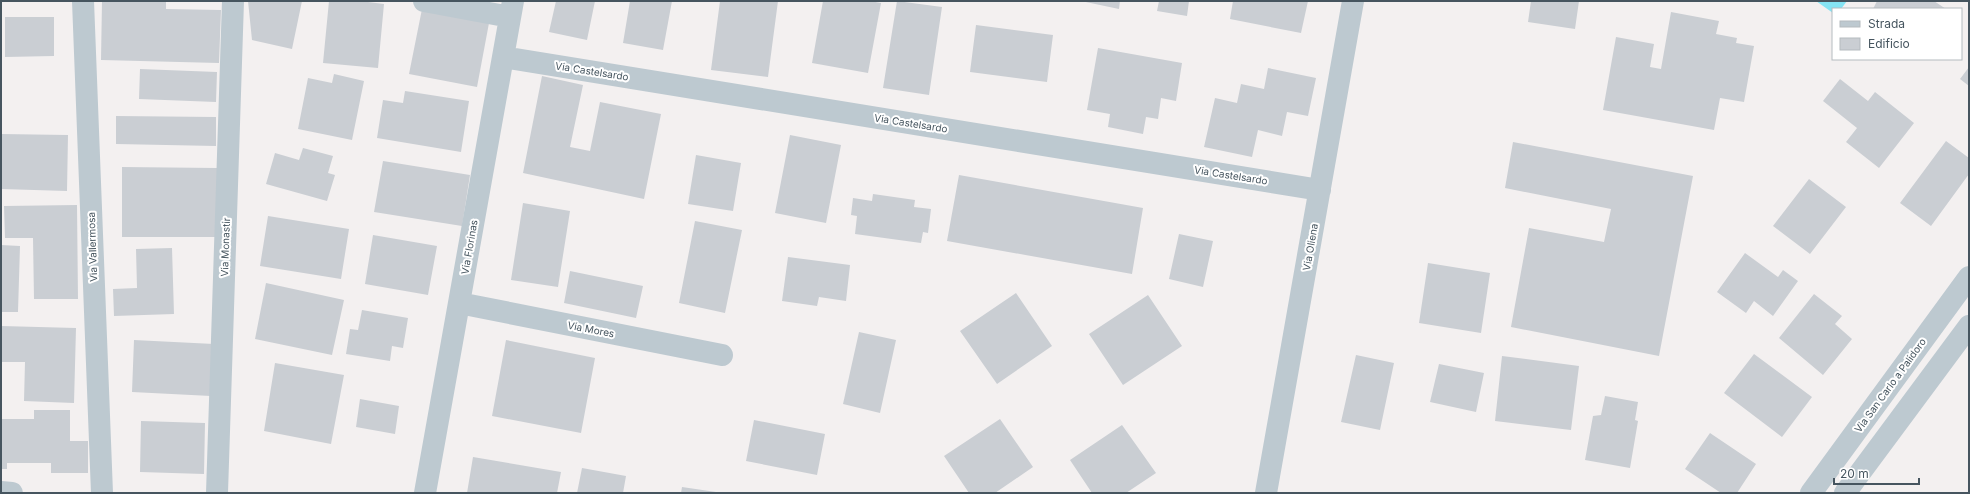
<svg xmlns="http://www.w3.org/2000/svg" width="1970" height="494" font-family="Inter,sans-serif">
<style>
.water{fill:#85e3f3}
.building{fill:#caced3}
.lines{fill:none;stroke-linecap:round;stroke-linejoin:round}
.minor{stroke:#bdc9d0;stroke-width:22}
.labels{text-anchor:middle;stroke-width:4;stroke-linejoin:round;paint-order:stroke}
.street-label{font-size:10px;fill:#46555f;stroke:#fff}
</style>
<rect width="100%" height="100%" fill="#f3f0f0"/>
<path class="water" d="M1816,1h31l-6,8h-8v4z"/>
<path class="building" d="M102,1h64v8l55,1 -2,53 -118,-3z
M248,1h54l-10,48 -40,-9z
M329,1h31l24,3 -6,64 -55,-5z
M556,1h39l-8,39 -38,-8z
M630,1h42l-9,49 -40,-7z
M720,1h58l-10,76 -57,-7z
M823,1h47l11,2 -13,70 -56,-10z
M897,1l45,6 -13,88 -46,-7z
M1081,1h39l-1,8z
M1159,1h30l-2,15 -30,-5z
M1233,1h75l-7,32 -71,-14z
M1531,1h48l-4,28 -47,-7z
M1877,1h57l12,8h-73z
M422,9l67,14 -12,64 -68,-13z
M1671,12l48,9 -3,13 21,4 -1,5 18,3 -10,56 -24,-4 -6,32 -111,-20 13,-73 38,7 -4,23 11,2z
M5,17h49v39l-49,1z
M976,25l77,10 -6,47 -77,-10z
M1098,48l84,15 -6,38 -15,-3 -3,21 -12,-2 -3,17 -35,-7 2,-13 -23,-4z
M1969,67v19l-9,-7z
M1268,68l48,10 -8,38 -21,-4 -5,24 -24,-6 -6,27 -48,-10 11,-49 22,5 4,-19 23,5z
M140,69l77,3 -1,30 -77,-3z
M334,74l30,7 -12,59 -54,-11 10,-51 24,5z
M542,76l41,9 -13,62 20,4 10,-49 61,12 -17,85 -121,-26z
M1840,79l28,22 7,-9 39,31 -35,45 -33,-26 11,-14 -34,-27z
M405,91l64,10 -8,51 -84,-14 6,-38 20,3z
M116,116l100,1v29l-100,-2z
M1,134l67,1 -1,56 -66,-2z
M790,135l51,10 -15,78 -51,-10z
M1946,141l23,17v16l-38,52 -31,-23z
M1513,142l180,34 -34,180 -148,-29 18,-99 75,14 7,-33 -106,-21z
M303,148l30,8 -5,17 7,2 -8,26 -61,-17 9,-31 24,7z
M696,155l45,8 -8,48 -45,-7z
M383,161l87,14 -8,51 -88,-14z
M122,167l95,1v69h-95z
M959,175l184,33 -11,66 -185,-33z
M1809,179l37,28 -36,47 -37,-28z
M873,194l42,6 -1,7 17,2 -3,24 -5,-1 -2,11 -66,-9 2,-18 -6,-1 2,-17 19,3z
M523,203l47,8 -12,76 -47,-7z
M77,205l1,94h-44l-1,-61h-28l-1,-32z
M268,216l81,13 -8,50 -81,-13z
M695,221l47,9 -17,83 -46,-10z
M1179,234l34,7 -10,46 -34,-8z
M373,235l64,11 -9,49 -63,-11z
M1,245l19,1 -2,66h-17z
M172,248l2,66 -60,2 -1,-27 24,-1 -1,-39z
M1745,253l33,24 5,-7 15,11 -25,35 -19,-15 -8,12 -29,-21z
M788,257l62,8 -4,36 -27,-4 -2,9 -35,-5z
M1428,263l62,10 -9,60 -62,-10z
M570,271l73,15 -7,32 -72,-15z
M266,283l78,17 -12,55 -77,-16z
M1016,293l36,53 -55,38 -37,-53z
M1814,294l28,22 -7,8 17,15 -29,36 -44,-37z
M1148,295l34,51 -59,39 -34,-51z
M362,310l46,8 -5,30 -11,-2 -2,15 -44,-7 4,-25 8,1z
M1,326l75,2 -2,75 -50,-2 1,-39h-24z
M859,332l37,8 -16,73 -37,-9z
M134,340l80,4 -3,52 -79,-4z
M506,340l89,18 -14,75 -89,-17z
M1754,354l58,43 -30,40 -58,-44z
M1356,355l38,8 -14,67 -39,-8z
M1502,356l77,10 -8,64 -76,-9z
M275,363l69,12 -13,69 -67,-13z
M1439,364l45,9 -8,39 -46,-10z
M1605,396l33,6 -3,18 3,1 -8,47 -45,-8 8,-44 8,-1z
M360,399l39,7 -4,28 -39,-7z
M34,410h36v31h18v32h-37v-10h-44v6h-6v-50h33z
M1000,419l33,48 -38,26h-26l-25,-37z
M754,420l71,14 -8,41 -71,-14z
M141,421l64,2 -1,51 -64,-2z
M1122,425l34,48 -30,20h-34l-22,-33z
M1710,433l46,31 -19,29h-16l-36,-24z
M473,457l88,15 -4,21h-90z
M582,468l44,8 -3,17h-46z
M682,487l34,5v1h-35z"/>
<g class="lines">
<path class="minor" d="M83,1l19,492
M424,1l86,16
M503,57l817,133
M459,303l263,52
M1,492l11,1
M217,493l16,-492
M425,493l88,-492
M1266,493l87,-492
M1811,493l158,-216
M1845,493l124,-167"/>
</g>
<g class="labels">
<g class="street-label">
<text transform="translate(592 71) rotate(9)" y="4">Via Castelsardo</text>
<text transform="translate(911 123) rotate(9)" y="4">Via Castelsardo</text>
<text transform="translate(1231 175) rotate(9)" y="4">Via Castelsardo</text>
<text transform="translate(92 247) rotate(-92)" y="4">Via Vallermosa</text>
<text transform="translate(225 247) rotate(-88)" y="4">Via Monastir</text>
<text transform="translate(469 247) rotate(-80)" y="4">Via Florinas</text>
<text transform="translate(1310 247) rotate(-80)" y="4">Via Oliena</text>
<text transform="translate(591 329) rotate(11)" y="4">Via Mores</text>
<text transform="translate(1890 385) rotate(-54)" y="4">Via San Carlo a Palidoro</text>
</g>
</g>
<rect width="1970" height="494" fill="none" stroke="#46555f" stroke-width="4"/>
<rect x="1832" y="8" width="130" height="52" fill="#ffffff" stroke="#b5bbbf"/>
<rect x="1840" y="21" width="20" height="6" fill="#bdc9d0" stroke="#b5bbbf"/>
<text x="1868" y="28" font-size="12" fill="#46555f">Strada</text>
<rect x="1840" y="38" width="20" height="12" fill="#caced3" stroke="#b5bbbf"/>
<text x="1868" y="48" font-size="12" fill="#46555f">Edificio</text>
<path d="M1834 478v6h85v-6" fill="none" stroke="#46555f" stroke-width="2"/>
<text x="1840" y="478" font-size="12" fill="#46555f" stroke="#ffffff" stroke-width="3" paint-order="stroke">20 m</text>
</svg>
